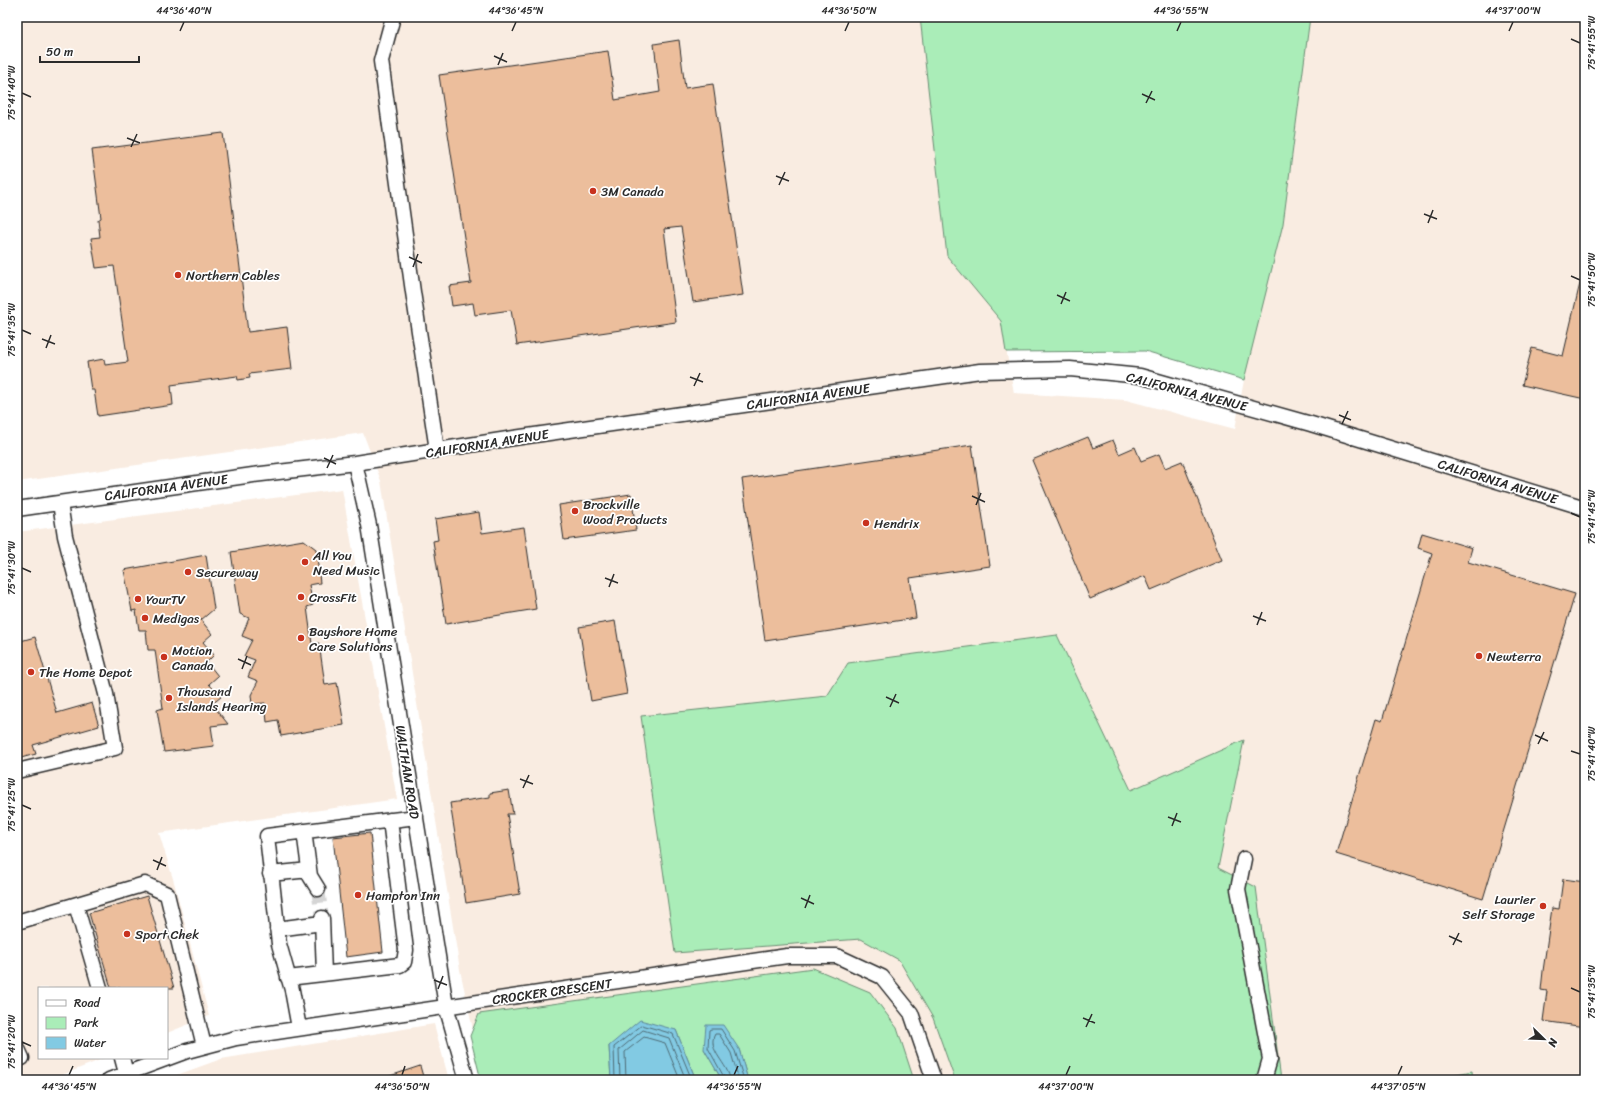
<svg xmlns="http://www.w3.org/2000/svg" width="1602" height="1097" font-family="Sriracha,sans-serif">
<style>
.built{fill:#f9ece1}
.green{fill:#aaedb8;stroke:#6a8c72}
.water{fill:#82cae3;stroke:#5f8a99}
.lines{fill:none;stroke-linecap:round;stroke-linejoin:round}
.shore{stroke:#4e6b75;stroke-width:1}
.building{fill:#ecbe9c;stroke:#2b2b2b}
.minor-tunnel{stroke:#d5d5d5;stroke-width:14;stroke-dasharray:14 7;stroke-linecap:butt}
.minor-casing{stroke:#2b2b2b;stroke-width:17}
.minor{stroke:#fff;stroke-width:14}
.ticks{fill:none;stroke:#2b2b2b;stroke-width:1.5}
.poi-dot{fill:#c8321e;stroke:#fff;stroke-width:1.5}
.labels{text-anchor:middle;stroke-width:3.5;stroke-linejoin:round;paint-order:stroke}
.poi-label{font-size:13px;fill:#2b2b2b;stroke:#fff;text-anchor:start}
.street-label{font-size:13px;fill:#2b2b2b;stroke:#fff}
.neatline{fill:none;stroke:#2b2b2b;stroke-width:1.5}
.ticks-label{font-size:10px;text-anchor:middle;fill:#2b2b2b}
</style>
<rect width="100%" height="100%" fill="#fff"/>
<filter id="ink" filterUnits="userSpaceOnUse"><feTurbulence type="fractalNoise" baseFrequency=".025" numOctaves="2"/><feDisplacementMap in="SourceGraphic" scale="8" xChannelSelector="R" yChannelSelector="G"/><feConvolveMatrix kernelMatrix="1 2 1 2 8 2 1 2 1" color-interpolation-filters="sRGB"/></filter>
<g filter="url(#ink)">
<path class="built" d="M17,17h903l27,239 54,65 13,72 112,7 109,29 9,-49 39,-156 27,-207h275v1063h-1101l-24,-110 -79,-489 -18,-48 -346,49z
M342,489l55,310 -238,34 15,49 35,134 -42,17v-45h-128v70h66l-55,22h-33v-548z
M434,1024l15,56h-286l58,-21z"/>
<path class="green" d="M920,17h390l-27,207 -39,156 -99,-29 -139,1 -5,-31 -54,-65z
M1057,635l74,155 113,-50 -26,128 38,19 25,193h-326l-22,-62 -34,-58 -38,-21 -186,14 -34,-237 186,-20 21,-33z
M813,968l57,24 27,36 17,52h-166l-9,-31h-35l18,31h-26l-20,-50 -67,16 2,34h-130l-11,-44 9,-22z
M1472,1071l1,9h-47z"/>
<path class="water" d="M640,1020l36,10 20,50h-85l-2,-34z
M706,1025h17l16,24 9,31h-26l-18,-31z"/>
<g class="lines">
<path class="shore" d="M615,1080l-1,-33 28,-22 31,9 19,46
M620,1080l-1,-30 24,-20 26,8 17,42
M626,1080l-1,-28 19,-15 21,6 15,37
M725,1080l-1,-3 -16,-29 1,-18 2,-1h10l14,22 9,29
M730,1080c-1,-16 -24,-30 -15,-46h4l12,19 8,27"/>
</g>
<path class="building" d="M679,40l6,48 28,-4 30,211 -50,7 -12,-75 -17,2 12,93 -159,23 -6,-35 -36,5 -2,-12 -21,3 -3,-20 22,-3 -32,-208 169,-24 7,49 45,-8 -6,-48z
M223,133l25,199 39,-5 5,42 -43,5 1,4 -12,2 -1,-4 -66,9 2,20 -75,11 -4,-26h-3l-4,-28 17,-3 1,6 23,-3 -14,-96 -18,2 -5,-30 9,-1 -2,-17 3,-2 -9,-68z
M1581,279l4,1v119l-63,-14 10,-37 31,8z
M1088,437l5,11 20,-8 6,14 16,-7 6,14 18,-7 6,14 17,-7 40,99 -71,30 -6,-14 -55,23 -58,-139z
M972,445l18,121 -80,12 6,40 -151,23 -23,-162z
M631,494l5,36 -72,10 -5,-35z
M479,512l3,21 42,-6 12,82 -90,15 -13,-83 5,-1 -3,-21z
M1422,533l50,15 -4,14 107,32 -92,305 -147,-45 40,-135 6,2 50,-168 -14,-5z
M304,540l12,9 4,34 -11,2 4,20 -6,2 5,37 7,-1 6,42 12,-2 7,42 -63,11 -3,-16 -11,2 -2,-19 -13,1 -1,-9 7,-14 -10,-4 7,-17 -11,-4 8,-16 -10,-4 7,-18 -9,-4 -9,-62z
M206,555l8,54 -13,11 11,14 -9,8 11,13 -7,7 11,14 -9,8 12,13 -9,7 16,20 -17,2 3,20 -50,6 -7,-42 6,-2 -8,-58h-7l-2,-20h-7l-3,-20 -4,1 -8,-41z
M615,621l12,73 -36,7 -12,-74z
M35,637l22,76 35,-10 7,23 -66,19 3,9 -19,5v-117z
M509,790l4,24h-6l13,80 -54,9 -16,-100 40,-6v-4z
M370,833l13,119 -37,5 -13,-120z
M1563,879l22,3v145l-42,-6 4,-30 -6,-1 2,-19 9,-63 7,1z
M147,896l27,92h-63l-22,-75z
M420,1066l4,14h-40v-2z"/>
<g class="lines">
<path class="minor-tunnel" d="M318,889l4,29"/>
<defs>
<path id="minor" d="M393,17l-12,44 32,231 24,158
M355,463l14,62 77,481 21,74
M17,509l236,-34 102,-12 159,-25 466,-67 90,-2 70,7 171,48 274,84
M17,771l98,-23 -9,-54 -41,-158 -5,-33
M304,831l6,45 8,13
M1244,859l-6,30 32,170 -6,21
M270,874l39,-4
M76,905l24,83
M322,918l2,56
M17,922l128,-38 22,10 37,152
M277,929l45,-6
M288,978l112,-13 4,-3 2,-12 -16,-130
M299,1028l-7,-38 -13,-46 -12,-108 149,-19
M17,1047l5,11
M122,1058l4,15
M109,1080l78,-29 49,-13 551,-82h50l45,21 29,36 23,67"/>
</defs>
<use href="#minor" class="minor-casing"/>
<use href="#minor" class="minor"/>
</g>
</g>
<path class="ticks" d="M180,31l4,-9M512,31l4,-9M845,31l4,-9M1177,31l4,-9M1509,31l4,-9M1571,39l9,4M494,56l13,6M498,65l5,-12M22,93l9,4M1142,94l13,6M1146,103l6,-12M127,138l13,5M131,147l6,-13M776,176l13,5M779,185l6,-13M1424,214l13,5M1428,223l5,-13M409,257l13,6M413,267l5,-13M1571,276l9,4M1057,295l13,6M1061,304l5,-12M22,330l9,4M42,339l13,5M46,348l5,-13M690,377l13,5M694,386l6,-13M1339,415l12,5M1342,424l6,-13M324,458l12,6M327,468l6,-13M972,496l13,6M976,505l5,-12M1571,513l9,4M22,568l9,4M605,578l13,5M609,587l5,-13M1253,616l13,5M1257,625l5,-13M238,659l13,6M242,669l5,-13M886,697l13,6M890,707l6,-13M1535,735l13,6M1538,744l6,-12M1571,751l9,3M520,779l13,5M523,788l6,-13M22,805l9,4M1168,817l13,5M1172,826l5,-13M153,860l13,6M157,870l5,-13M801,898l13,6M805,908l5,-13M1449,936l13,6M1453,945l6,-12M434,980l13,5M1571,988l9,4M438,989l5,-13M1083,1018l12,5M1086,1027l6,-13M22,1042l9,4M69,1075l4,-9M402,1075l3,-9M734,1075l4,-9M1066,1075l4,-9M1398,1075l4,-9"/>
<g class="poi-dot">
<circle cx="593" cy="191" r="4"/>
<circle cx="178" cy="275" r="4"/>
<circle cx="575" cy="511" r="4"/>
<circle cx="866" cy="523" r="4"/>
<circle cx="305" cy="562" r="4"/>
<circle cx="188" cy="572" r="4"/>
<circle cx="301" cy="597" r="4"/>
<circle cx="138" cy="599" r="4"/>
<circle cx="145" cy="618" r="4"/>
<circle cx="301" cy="638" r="4"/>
<circle cx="1479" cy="656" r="4"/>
<circle cx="164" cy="657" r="4"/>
<circle cx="31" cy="672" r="4"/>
<circle cx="169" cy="698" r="4"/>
<circle cx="358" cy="895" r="4"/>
<circle cx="1543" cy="906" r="4"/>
<circle cx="127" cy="934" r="4"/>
</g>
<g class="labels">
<g class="poi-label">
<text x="601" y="196">3M Canada</text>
<text x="186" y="280">Northern Cables</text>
<text x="583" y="509">Brockville<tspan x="583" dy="15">Wood Products</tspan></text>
<text x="874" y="528">Hendrix</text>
<text x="313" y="560">All You<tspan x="313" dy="15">Need Music</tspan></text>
<text x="196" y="577">Secureway</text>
<text x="309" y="602">CrossFit</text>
<text x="146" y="604">YourTV</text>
<text x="153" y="623">Medigas</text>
<text x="309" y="636">Bayshore Home<tspan x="309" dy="15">Care Solutions</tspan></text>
<text x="172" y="655">Motion<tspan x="172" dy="15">Canada</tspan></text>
<text x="1487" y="661">Newterra</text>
<text x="39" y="677">The Home Depot</text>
<text x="177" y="696">Thousand<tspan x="177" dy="15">Islands Hearing</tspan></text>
<text x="366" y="900">Hampton Inn</text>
<text x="1535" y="904" text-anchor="end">Laurier<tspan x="1535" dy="15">Self Storage</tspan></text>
<text x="135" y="939">Sport Chek</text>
</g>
<g class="street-label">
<text transform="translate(1187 391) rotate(14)" y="5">CALIFORNIA AVENUE</text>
<text transform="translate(808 396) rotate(-8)" y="5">CALIFORNIA AVENUE</text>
<text transform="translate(487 443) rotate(-9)" y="5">CALIFORNIA AVENUE</text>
<text transform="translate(1498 481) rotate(17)" y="5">CALIFORNIA AVENUE</text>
<text transform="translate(166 487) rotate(-8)" y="5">CALIFORNIA AVENUE</text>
<text transform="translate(408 772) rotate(81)" y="5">WALTHAM ROAD</text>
<text transform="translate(552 991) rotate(-8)" y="5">CROCKER CRESCENT</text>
</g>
</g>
<rect width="1602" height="1097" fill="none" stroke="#fff" stroke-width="44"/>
<rect x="38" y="987" width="130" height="72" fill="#ffffff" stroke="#aaaaaa"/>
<rect x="46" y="1000" width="20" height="6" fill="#ffffff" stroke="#aaaaaa"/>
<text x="74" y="1007" font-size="12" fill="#2b2b2b">Road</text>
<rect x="46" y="1017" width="20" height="12" fill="#aaedb8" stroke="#aaaaaa"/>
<text x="74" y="1027" font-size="12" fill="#2b2b2b">Park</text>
<rect x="46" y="1037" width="20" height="12" fill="#82cae3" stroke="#aaaaaa"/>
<text x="74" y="1047" font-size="12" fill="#2b2b2b">Water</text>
<g transform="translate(1544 1039) rotate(113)" stroke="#ffffff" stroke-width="3" paint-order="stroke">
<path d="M0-3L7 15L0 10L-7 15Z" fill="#2b2b2b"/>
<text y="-6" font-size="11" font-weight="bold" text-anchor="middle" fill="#2b2b2b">N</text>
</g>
<path d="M40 56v6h99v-6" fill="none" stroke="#2b2b2b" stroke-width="2"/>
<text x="46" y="56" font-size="12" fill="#2b2b2b" stroke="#ffffff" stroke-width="3" paint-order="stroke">50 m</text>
<rect x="22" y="22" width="1558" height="1053" class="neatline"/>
<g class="ticks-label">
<text x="184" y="14">44°36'40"N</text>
<text x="516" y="14">44°36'45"N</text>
<text x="849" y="14">44°36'50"N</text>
<text x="1181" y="14">44°36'55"N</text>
<text x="1513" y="14">44°37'00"N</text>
<text transform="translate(1591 43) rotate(-90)" y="4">75°41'55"W</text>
<text transform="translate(11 93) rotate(-90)" y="4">75°41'40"W</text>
<text transform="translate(1591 280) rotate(-90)" y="4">75°41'50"W</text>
<text transform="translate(11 330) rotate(-90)" y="4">75°41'35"W</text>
<text transform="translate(1591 517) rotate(-90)" y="4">75°41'45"W</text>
<text transform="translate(11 568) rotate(-90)" y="4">75°41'30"W</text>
<text transform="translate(1591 754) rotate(-90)" y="4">75°41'40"W</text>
<text transform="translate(11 805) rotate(-90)" y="4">75°41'25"W</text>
<text transform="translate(1591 992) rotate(-90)" y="4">75°41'35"W</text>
<text transform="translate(11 1042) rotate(-90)" y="4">75°41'20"W</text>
<text x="69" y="1090">44°36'45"N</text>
<text x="402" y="1090">44°36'50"N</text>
<text x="734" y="1090">44°36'55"N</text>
<text x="1066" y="1090">44°37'00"N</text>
<text x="1398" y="1090">44°37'05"N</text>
</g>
</svg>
